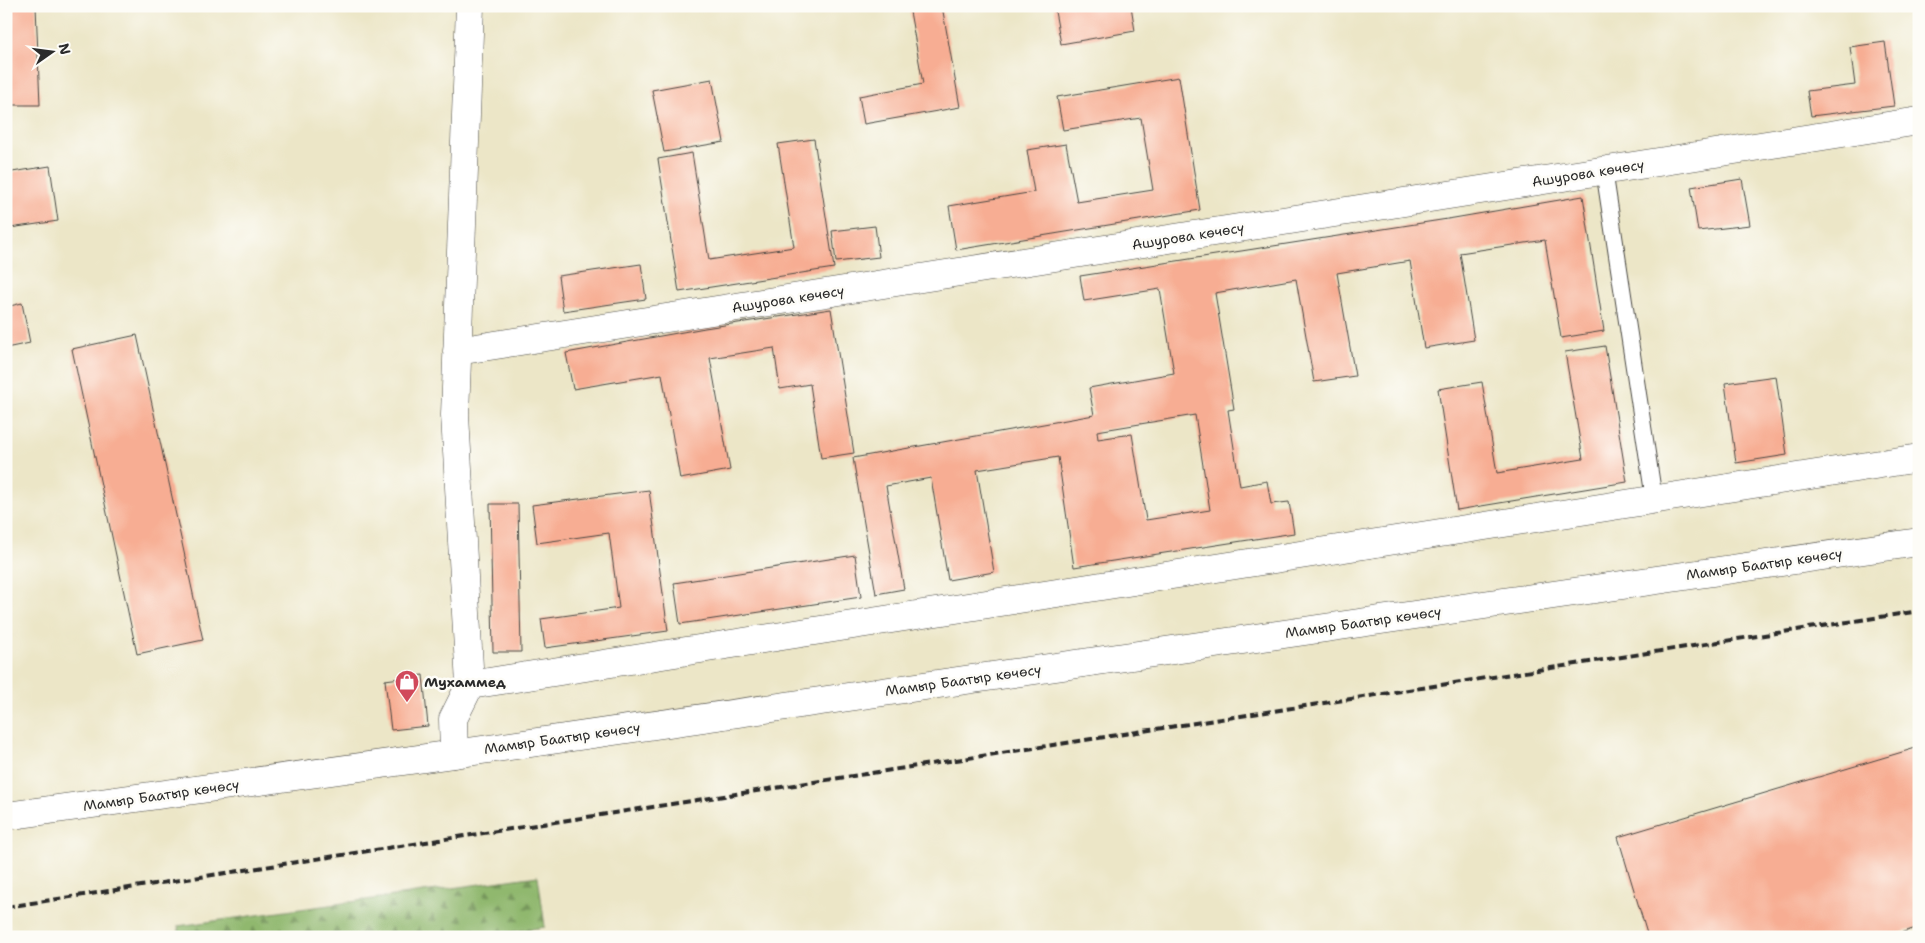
<svg xmlns="http://www.w3.org/2000/svg" width="1925" height="943" font-family="'Shantell Sans',sans-serif">
<style>
.forest{fill:url(#forest-firs);stroke:#5e724c}
.building{fill:#f7ad93;fill-rule:evenodd}
.lines{fill:none;stroke-linecap:round;stroke-linejoin:round}
.service-casing{stroke:#484742;stroke-width:18}
.minor-casing{stroke:#484742;stroke-width:29}
.tertiary-casing{stroke:#484742;stroke-width:29}
.service{stroke:#fff;stroke-width:16}
.minor{stroke:#fff;stroke-width:28}
.tertiary{stroke:#fff;stroke-width:28}
.rail{stroke:#2b2b2b;stroke-width:4;stroke-dasharray:8 4;stroke-linecap:butt}
.labels{text-anchor:middle;stroke-width:5;stroke-linejoin:round;paint-order:stroke}
.street-label{font-size:14px;fill:#2b2b2b;stroke:#fdfcf7}
.poi-label{font-size:14px;font-weight:bold;fill:#2b2b2b;stroke:#fdfcf7;text-anchor:start}
</style>
<defs>
<pattern id="forest-firs" width="22" height="20" patternUnits="userSpaceOnUse" patternTransform="scale(1.25)"><rect width="22" height="20" fill="#90b86e"/><path d="M5 1l3.5 6h-7zM16 11l3.5 6h-7z" fill="#76965b"/></pattern>
</defs>
<rect width="100%" height="100%" fill="#fdfcf7"/>
<filter id="ink" filterUnits="userSpaceOnUse"><feTurbulence type="fractalNoise" baseFrequency=".02" numOctaves="2"/><feDisplacementMap in="SourceGraphic" scale="10" xChannelSelector="R" yChannelSelector="G"/><feConvolveMatrix kernelMatrix="1 2 1 2 8 2 1 2 1" color-interpolation-filters="sRGB"/></filter>
<filter id="wash" filterUnits="userSpaceOnUse"><feTurbulence type="fractalNoise" baseFrequency=".0096" numOctaves="4" result="noise"/><feDisplacementMap in="SourceGraphic" scale="20" xChannelSelector="R" yChannelSelector="G"/><feGaussianBlur stdDeviation="1.12" result="paint"/><feColorMatrix in="noise" values="0 0 0 0 0 0 0 0 0 0 0 0 0 0 0 0 0 1.4 0 .05"/><feComposite in="paint" operator="in"/></filter>
<g filter="url(#wash)">
<rect width="100%" height="100%" fill="#ece6c7"/>
<path class="forest" d="M538,876l7,51 -66,10h-299l-2,-11z"/>
<g id="blocks">
<path class="building" d="M6,6h30l4,99h-34z
M909,6h33l18,101 -96,17 -5,-28 64,-12z
M1054,6h77l4,25 -74,13z
M1885,42l9,64 -83,10 -4,-25 48,-6 -5,-38z
M1179,77l21,133 -244,40 -7,-44 85,-14 -7,-42 39,-6 11,58 76,-12 -12,-72 -78,12 -6,-33z
M712,79l12,63 -60,10 -12,-62z
M814,139l20,129 -155,24 -21,-133 34,-6 17,107 85,-13 -16,-103z
M50,166l8,55 -48,7 -4,-23v-32z
M1742,179l8,46 -52,6 -7,-44z
M1583,196l21,135 -43,7 -16,-98 -85,13 14,87 -50,8 -14,-87 -73,12 18,103 -41,6 -18,-103 -81,14 19,116 -6,1 12,76 27,-5 4,23 18,-2 5,31 -220,34 -16,-110 -81,13 17,102 -46,8 -17,-102 -45,8 18,103 -28,5 -23,-136 241,-43 -5,-27 85,-15 -14,-84 -76,12 -4,-25 374,-58zM1195,415l15,95 -64,10 -14,-86 -34,5 -1,-8z
M875,226l4,31 -43,5 -4,-31z
M641,264l5,35 -83,12 -5,-35z
M22,303l8,40 -24,5v-41z
M831,309l23,144 -33,5 -11,-74 -30,5 -6,-41 -64,10 20,112 -50,9 -18,-105 -89,15 -7,-36 139,-25z
M137,335l66,305 -66,14 -65,-305z
M1605,346l22,136 -170,28 -19,-121 44,-7 15,91 86,-14 -18,-107z
M1776,376l11,79 -51,8 -11,-80z
M649,490l19,141 -123,17 -4,-29 78,-11 -10,-75 -72,10 -5,-38z
M490,504h28l3,148h-28z
M855,555l6,42 -181,27 -6,-41z
M423,675l5,51 -37,4 -6,-50z
M1919,747v180l-31,10h-240l-30,-100z"/>
</g>
</g>
<g filter="url(#ink)">
<use href="#blocks" fill-opacity="0" stroke="#484742" stroke-width="1"/>
<g class="lines">
<defs>
<path id="service" d="M1604,170l50,329"/>
<path id="minor" d="M470,6l-15,409 15,270
M457,351l1462,-230
M454,754l-1,-35 17,-34 1449,-227"/>
<path id="tertiary" d="M6,816l448,-62 1465,-212"/>
</defs>
<use href="#service" class="service-casing"/>
<use href="#minor" class="minor-casing"/>
<use href="#tertiary" class="tertiary-casing"/>
<use href="#service" class="service"/>
<use href="#minor" class="minor"/>
<use href="#tertiary" class="tertiary"/>
<path class="rail" d="M6,907l1913,-296"/>
</g>
</g>
<defs>
<symbol id="shop-pin" viewBox="-11 -11 22 30"><path d="M0 17L-7.5 6A9.5 9.5 0 1 1 7.5 6Z" fill="#d1495b" stroke="#fdfcf7"/><path d="M-5-2.5h2.3a2.7 3.5 0 0 1 5.4 0H5L5.5 6h-11ZM-1.5-2.5h3a1.5 2.3 0 0 0-3 0Z" fill="#fff"/></symbol>
</defs>
<g fill-rule="evenodd">
<use href="#shop-pin" x="393" y="668" width="28" height="38"/>
</g>
<g class="labels">
<g class="street-label">
<text transform="translate(1588 173) rotate(-9)" y="5">Ашурова көчөсү</text>
<text transform="translate(1188 236) rotate(-9)" y="5">Ашурова көчөсү</text>
<text transform="translate(788 299) rotate(-9)" y="5">Ашурова көчөсү</text>
<text transform="translate(1764 564) rotate(-8)" y="5">Мамыр Баатыр көчөсү</text>
<text transform="translate(1363 622) rotate(-8)" y="5">Мамыр Баатыр көчөсү</text>
<text transform="translate(963 680) rotate(-8)" y="5">Мамыр Баатыр көчөсү</text>
<text transform="translate(562 738) rotate(-8)" y="5">Мамыр Баатыр көчөсү</text>
<text transform="translate(161 795) rotate(-8)" y="5">Мамыр Баатыр көчөсү</text>
</g>
<g class="poi-label">
<text x="424" y="687">Мухаммед</text>
</g>
</g>
<rect width="1925" height="943" fill="none" stroke="#fdfcf7" stroke-width="25"/>
<g transform="translate(52 52) rotate(76)" stroke="#fdfcf7" stroke-width="4" paint-order="stroke">
<path d="M0-4L9 19L0 12L-9 19Z" fill="#2b2b2b"/>
<text y="-8" font-size="14" font-weight="bold" text-anchor="middle" fill="#2b2b2b">N</text>
</g>
</svg>
